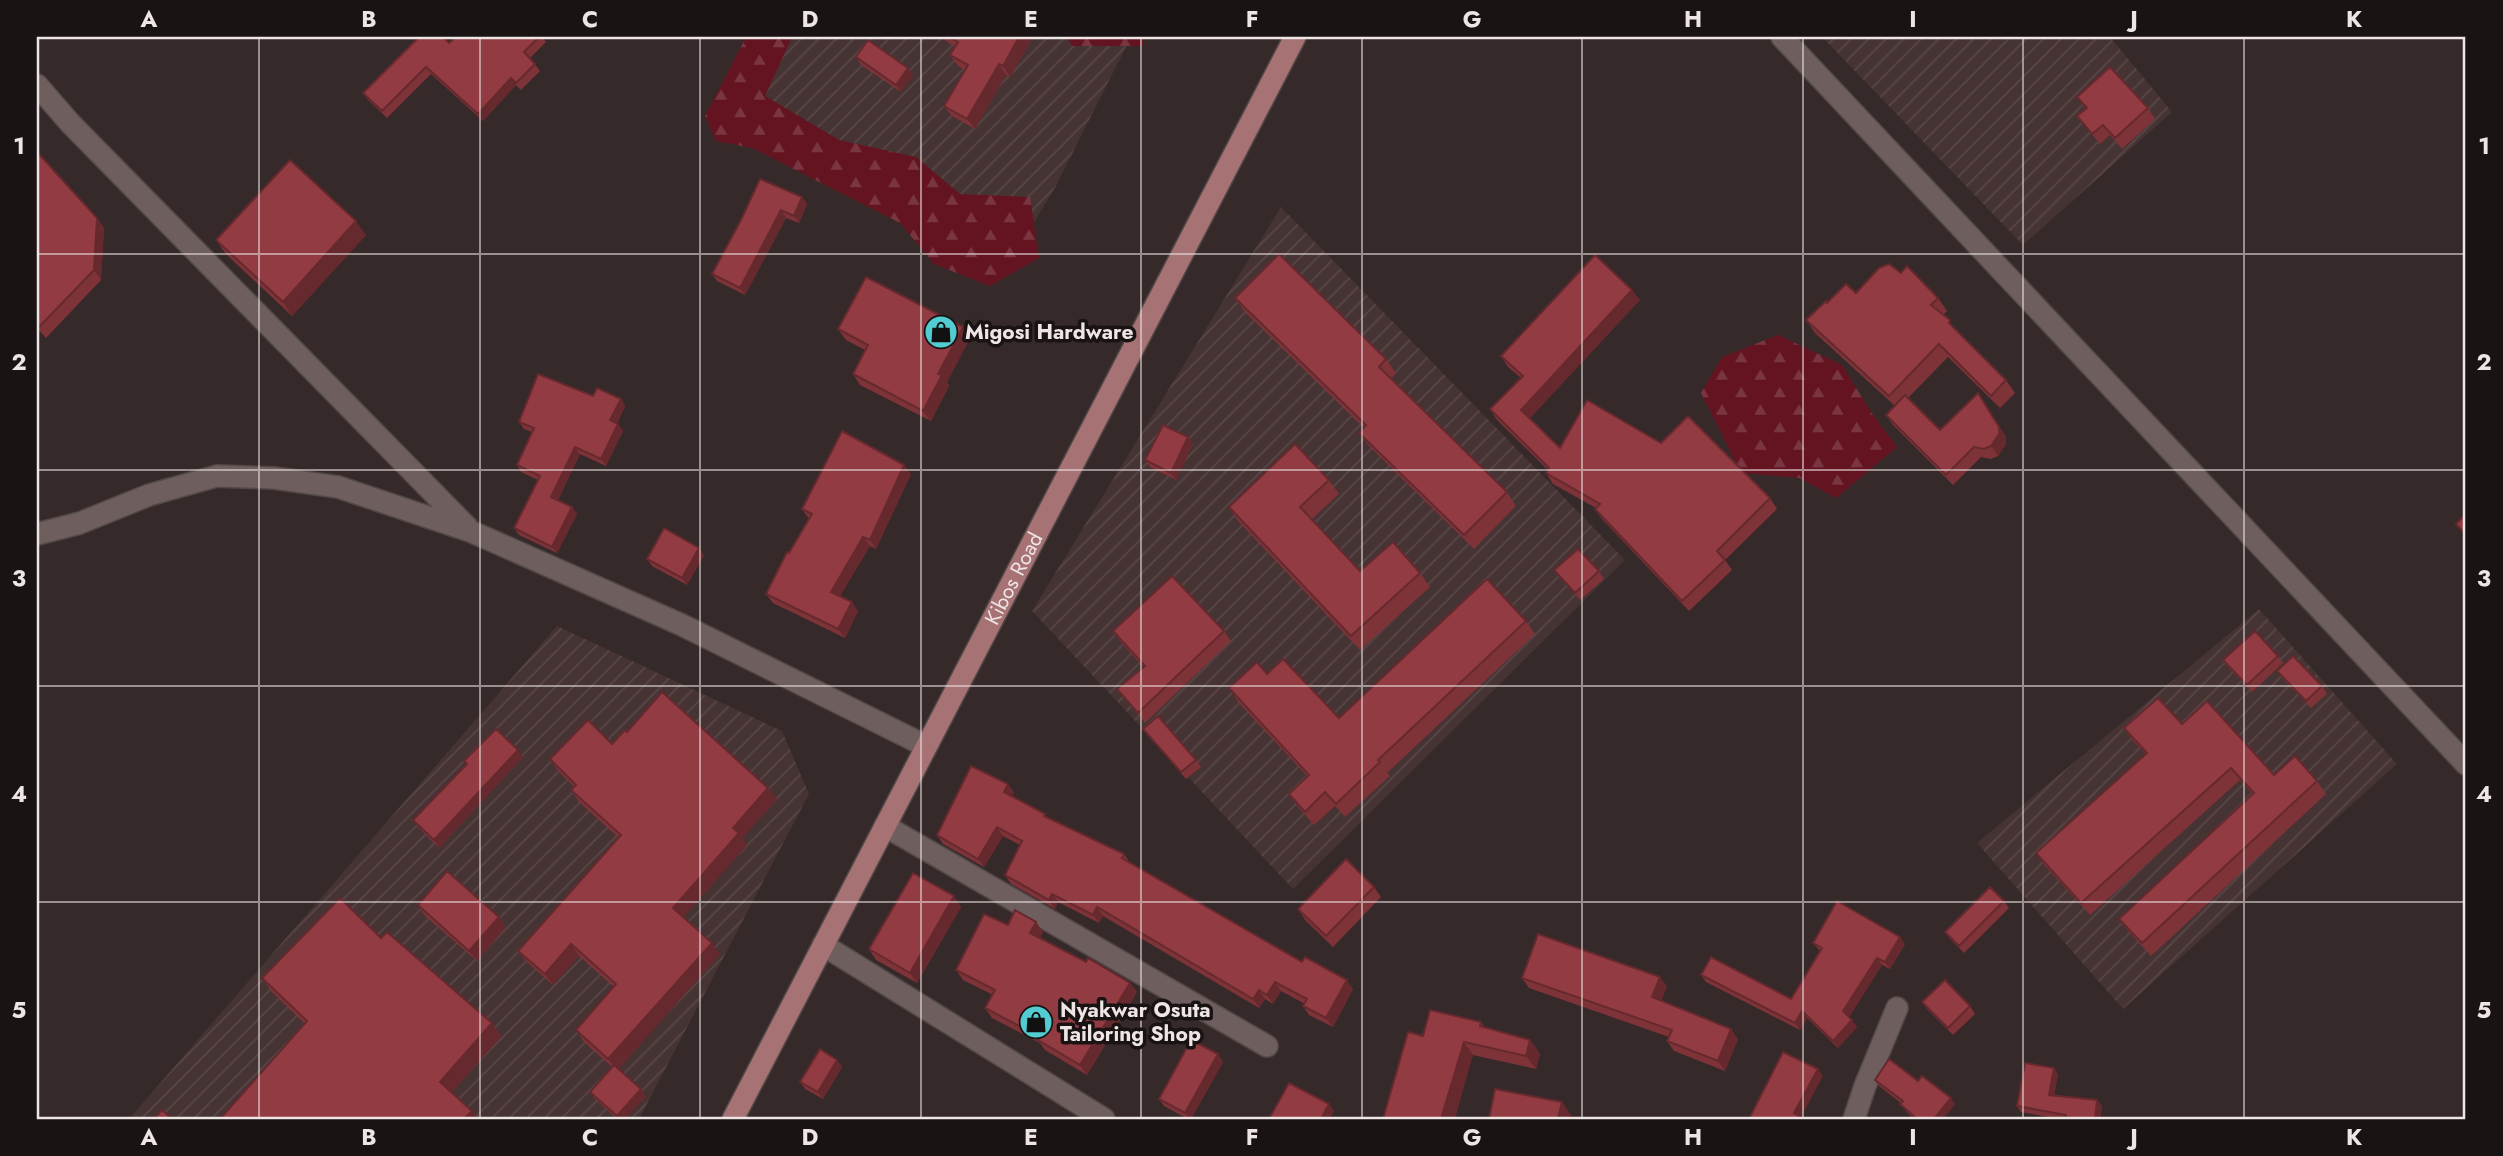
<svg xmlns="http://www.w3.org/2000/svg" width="2503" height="1156" font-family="Jost,sans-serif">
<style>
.industrial{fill:url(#industrial-furrows)}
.forest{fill:url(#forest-firs)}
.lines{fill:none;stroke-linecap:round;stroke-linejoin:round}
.minor-casing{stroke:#534848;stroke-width:24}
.major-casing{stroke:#534848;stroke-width:24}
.minor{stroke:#6e5e5e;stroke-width:21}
.major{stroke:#a77274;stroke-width:21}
.wall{fill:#7e3339}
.shaded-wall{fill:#66292e}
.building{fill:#923b42;stroke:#66292e;stroke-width:2}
.grid{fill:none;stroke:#eee5e5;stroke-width:2;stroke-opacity:0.55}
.labels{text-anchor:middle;stroke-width:7;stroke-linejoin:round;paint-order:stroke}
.poi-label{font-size:21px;font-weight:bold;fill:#eee5e5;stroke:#191313;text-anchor:start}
.street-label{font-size:21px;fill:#eee5e5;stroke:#191313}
.neatline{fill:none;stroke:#eee5e5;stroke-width:2.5}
.grid-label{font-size:23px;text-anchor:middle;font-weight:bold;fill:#eee5e5}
</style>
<defs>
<pattern id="industrial-furrows" width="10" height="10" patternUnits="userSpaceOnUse" patternTransform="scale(1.75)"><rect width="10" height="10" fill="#463333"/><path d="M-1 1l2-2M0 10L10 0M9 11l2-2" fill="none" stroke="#584747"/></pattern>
<pattern id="forest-firs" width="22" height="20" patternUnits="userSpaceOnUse" patternTransform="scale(1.75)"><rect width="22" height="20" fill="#641420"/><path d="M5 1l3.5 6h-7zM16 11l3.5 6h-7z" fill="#7a3640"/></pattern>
</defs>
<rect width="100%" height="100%" fill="#362929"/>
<path class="industrial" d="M776,37h355l-74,147 -25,42 -292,-130z
M1822,37h288l62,75 -149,133z
M1281,207l344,353 -332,329 -261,-278z
M2259,609l138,155 -274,245 -146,-166z
M557,626l225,105 27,63 -170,325h-510z"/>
<path class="forest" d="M746,37h46l-27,59 74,44 77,17 44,37 70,3 9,61 -49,28 -56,-22 -34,-41 -148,-75 -36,-7 -11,-25z
M1067,37h77l-1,9h-71z
M1778,335l64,30 29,47 26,35 -61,51 -37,-20 -58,-5 -40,-80 21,-36z"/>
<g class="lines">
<defs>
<path id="minor" d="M1782,37l684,727
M37,85l33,38 397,404
M37,534l43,-11 69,-28 68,-19 57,2 64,9 132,44 212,94 244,121
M885,826l382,220
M823,945l281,174
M1854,1119l11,-33 32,-78"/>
<g id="major">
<path id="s1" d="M733,1119l562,-1082"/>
</g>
</defs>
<use href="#minor" class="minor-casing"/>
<use href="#major" class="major-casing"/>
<use href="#minor" class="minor"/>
<use href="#major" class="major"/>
</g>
<path class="wall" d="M456,37h87l3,5 -16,16 10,13 -19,19 -5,-5 -33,36 -52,-47 -44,44 -19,-18 -5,-7 86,-50z
M943,37h90l-23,40 -4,-2 -31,54 -23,-13 -8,-10 21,-36 -7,-4 -8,-11 5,-8 -9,-6z
M856,57l52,11 5,7 -12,17 -40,-27z
M2077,97l71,11 7,11 -33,30 -12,-14 -10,9 -23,-28 9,-7z
M37,152l60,66 7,10 -3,52 -55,58 -9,-10z
M802,197l5,7 -8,19 -13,-5 -41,77 -28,-14 -5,-7 29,-54z
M366,235l-74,81 -66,-62 -10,-14z
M1235,298l151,61 10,14 -5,5 116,114 9,14 -42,43 -105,-103 -10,-13 5,-5 -119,-116z
M1938,298l9,13 -4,4 16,18 47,47 9,13 -15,15 -52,-51 -40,41 32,32 38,-37 28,44v7l-8,12 -7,3 -10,-2 -28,28 -60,-60 -7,-10 9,-9 -80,-73 -9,-13 21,-17z
M1640,300l-110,118 30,30 101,-5 109,55 7,11 -52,51 7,10 -43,41 -87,-92 -7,-10 1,-1 -43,-24 -7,-11 2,-3 -51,-50 -7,-11 31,-31 -13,-11 -7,-11z
M838,329l132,9 -23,44 2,4 -18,35 -71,-36 -7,-11 12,-24 -19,-10z
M593,396l28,3 4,7 -8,18 6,7 -17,35 -26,-12 -22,46 19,14 -20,39 -38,-18 -5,-7 24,-48 -17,-8 -4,-7 15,-33 -8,-3 -5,-7z
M1188,437l5,7 -17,36 -26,-13 -5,-7z
M911,474l-35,75 -6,-3 -30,50 18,15 -13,27 -72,-35 -7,-9 43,-75 -7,-10z
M1329,480l10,14 -27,25 48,52 60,2 10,14 -70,63 -122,-129 -9,-14z
M704,555l-17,30 -35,-19 -5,-7z
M1554,570l45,1 5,8 -24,21z
M1526,621l9,13 -148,139 3,3 -45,41 -10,-11 -21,19 -16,-18 -9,-13 18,-18 -69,-74 -9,-14 38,-14 72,44z
M1113,631h111l7,10 -86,82 -20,-24 -8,-10 26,-22 -23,-26z
M2278,656l5,7 -31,29 -24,-25 -5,-7z
M2277,671l45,15 5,8 -16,14 -29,-30z
M2182,724l92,51 43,6 9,13 -175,162 -23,-25 -9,-12 134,-124 -13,-15 -150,135 -45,-49 -9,-13 110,-99 -13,-13 -9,-13z
M1143,729l53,31 5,7 -15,12z
M627,732l141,56 9,11 -35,39 5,7 -64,72 37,37 -102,115 28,27 -21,23h-8l-22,-20 -5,-7 22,-25 -28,-25 -8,-12 38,-43 -35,-31 -26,29 -26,-23 -9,-11 101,-113 -40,-36 -8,-12 3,-3 -16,-16 -8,-12 62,-15z
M523,757l-84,91 -21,-21 -5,-7 54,-56 -3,-3z
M1014,792l-2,4 35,21 77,37 6,9 172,99 51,27 -20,38 -24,-12 -6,-9 2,-2 -24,-13 -8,13 -8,-5 -6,9 -156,-92 -4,7 -41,-21 -3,7 -44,-25 -6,-9 15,-30 -17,-9 -19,31 -41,-23 -6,-9z
M1374,887l7,10 -48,50 -28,-27 -7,-11z
M954,896l7,11 -44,76 -41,-23 -7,-11z
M2004,901l5,7 -45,45 -14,-14 -5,-7z
M418,905l88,22 -29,34 -52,-45z
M1036,922l7,10 -3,6 46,24 44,21 7,9 -50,83 -42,-25 -5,-7 -48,-25 -7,-10 8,-13 -30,-15 -7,-10 52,-45z
M381,938l111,85 9,14 -49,55 20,19 6,8h-258l85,-95 -34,-33 -9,-13z
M1813,943l92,1 -15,25 -8,-4 -33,52 8,10 -19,21 -31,-30 -7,12 -94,-48 -5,-7 90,24 29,-48z
M1522,978l145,8 -6,15 77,38 -13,32 -51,-20 -7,-10 2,-4 -140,-49z
M1922,1002l48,4 5,8 -22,21 -26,-26z
M1481,1022l4,6 45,12 10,14 -4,15 -63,-14 -50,-19z
M1218,1054l5,8 -32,57h-3l-24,-13 -5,-7z
M837,1060l5,7 -19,32 -18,-10 -5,-7z
M2058,1074l-4,22 43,4 5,6 -2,13h-40l-39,-7 -4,-6z
M1875,1080l43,1 37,23 -12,15h-29l-9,-9 -5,-6 1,-1 -22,-17z"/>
<path class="shaded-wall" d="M1019,37h14l-23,40 -7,-11z
M999,64l7,11 -31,54 -8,-10z
M908,68l5,7 -12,17 -5,-7z
M511,78l5,7 -33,36 -5,-7z
M802,197l5,7 -8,19 -5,-7z
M781,210l5,8 -41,77 -5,-7z
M97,218l7,10 -3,52 -7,-10z
M356,221l10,14 -74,81 -9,-14z
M1632,290l8,10 -112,120 -7,-10z
M963,327l7,11 -23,44 2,4 -18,35 -8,-10 15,-37z
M1978,393l28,44v7l-8,12 -7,-10z
M621,399l4,7 -10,21 -5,-7z
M618,424l5,7 -17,35 -5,-7z
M1188,437l5,7 -17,36 -5,-7z
M575,447l5,7 -24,50 -5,-7z
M904,465l7,9 -35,75 -6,-9z
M572,507l5,7 -20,39 -5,-6z
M863,537l7,9 -33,55 -6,-9z
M699,548l5,7 -17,30 -5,-7z
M852,602l6,9 -13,27 -7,-9z
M518,750l5,7 -84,91 -5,-8z
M1008,784l6,8 -4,9 -6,-9z
M768,788l9,11 -35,39 5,7 -66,75 -8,-12 60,-80z
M997,827l6,9 -19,31 -6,-8z
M1052,894l6,8 -3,7 -6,-9z
M954,896l7,11 -44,76 -7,-10z
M1097,907l6,9 -4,7 -6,-8z
M499,917l7,10 -29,34 -8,-10z
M1036,922l7,10 -6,11 -7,-10z
M1900,937l5,7 -15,25 -5,-7z
M712,943l8,11 -103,117 -9,-12z
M571,944l8,12 -26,29 -8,-11z
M1877,958l5,7 -34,53 -5,-7z
M1660,977l7,9 -8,21 -7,-10z
M1347,980l6,9 -20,38 -7,-9z
M1275,982l6,9 -8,13 -6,-9z
M1130,983l7,9 -50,83 -7,-10z
M1259,990l6,9 -6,9 -6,-9z
M1802,1011l5,7 -7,12 -5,-7z
M1852,1020l5,7 -19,21 -5,-7z
M492,1023l9,14 -52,58 -9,-13z
M1731,1029l7,10 -13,32 -7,-10z
M1530,1040l10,14 -4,15 -10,-13z
M1464,1042l9,13 -18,64h-14z
M1218,1054l5,8 -32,57h-2l-4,-6z
M837,1060l5,7 -19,32 -5,-7z
M2054,1068l4,6 -5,27 -4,-6z
M1818,1069l5,7 -23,43 -6,-6z
M641,1089l5,7 -21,23h-6l-2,-3z
M1951,1098l4,6 -12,15h-9z
M2097,1100l5,6 -2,13h-5z
M1562,1102l9,13 -1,4h-12z
M1329,1104l5,7 -4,8h-9z
M472,1111l6,8h-14z"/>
<path class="building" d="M419,37h24l6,6 7,-6h83l-15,15 11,12 -19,19 -5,-5 -33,36 -52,-47 -44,44 -19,-18z
M949,37h70l-16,29 -4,-2 -32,55 -23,-13 24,-41 -18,-10 8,-13z
M868,40l40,28 -12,17 -40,-28z
M2110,67l38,41 -33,30 -12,-13 -11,9 -15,-18 10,-8 -10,-11z
M37,152l60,66 -3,52 -55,57 -2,-2z
M290,160l66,61 -73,81 -67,-62z
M760,179l42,18 -8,19 -13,-6 -41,78 -28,-14 29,-54z
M1279,254l107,105 -7,8 128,125 -43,43 -105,-102 7,-8 -131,-127z
M1595,255l37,35 -111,120 39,38 27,-48 74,43 27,-27 82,82 -53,53 8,9 -43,41 -87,-92 5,-5 -54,-31 3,-5 -59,-59 33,-33 -22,-20z
M1889,264l12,9 6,-7 31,32 -7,7 19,15 -1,3 57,57 -15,16 -52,-52 -50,52 -83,-76 20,-19 1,2 19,-19 10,9 23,-25z
M866,277l97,50 -25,47 4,1 -19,36 -70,-37 15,-29 -30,-16z
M538,374l55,22 4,-8 24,11 -11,21 8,4 -17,35 -26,-12 -24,50 21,10 -20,40 -38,-19 26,-52 -23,-11 17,-37 -15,-6z
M1978,393l21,34v7l-8,12 -7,3 -10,-2 -28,28 -60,-60 19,-20 35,35z
M1163,425l25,12 -17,36 -26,-13z
M842,431l62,34 -34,75 -7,-3 -32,55 21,10 -14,27 -72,-35 21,-42 2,1 23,-39 -10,-5z
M1295,444l34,36 -29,27 60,64 33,-29 27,31 -69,63 -122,-129z
M2466,514v21l-10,-11z
M664,528l35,20 -17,30 -35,-19z
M1578,549l21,22 -24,22 -21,-23z
M1172,576l52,55 -86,82 -21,-24 28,-23 -32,-35z
M1487,579l39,42 -148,139 2,2 -44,42 -11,-12 -20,20 -16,-18 20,-19 -80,-87 28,-26 10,12 16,-15 56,59z
M2255,631l23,25 -31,29 -24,-25z
M2293,656l29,30 -16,15 -29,-30z
M662,692l106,96 -35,40 6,5 -66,75 39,35 -104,116 -32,-29 40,-46 -45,-40 -26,30 -27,-23 103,-116 -50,-45 5,-5 -26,-26 38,-39 24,24 13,-14 2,2z
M2158,698l24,26 25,-23 67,74 21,-19 22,25 -175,162 -23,-24 135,-126 -23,-25 -150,135 -45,-50 111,-100 -23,-25z
M1158,716l38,44 -15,12 -38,-43z
M496,729l22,21 -84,90 -21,-20 54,-56 -3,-3z
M971,766l37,18 -4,8 41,22 -1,2 80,38 -2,4 180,104 3,-5 42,23 -21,38 -23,-12 4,-7 -32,-17 -8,13 -8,-5 -6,9 -156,-92 -4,8 -41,-21 -3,6 -44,-25 17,-34 -25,-14 -19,32 -41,-24z
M1346,859l28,28 -48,49 -28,-27z
M447,871l52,46 -30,34 -51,-46z
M913,873l41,23 -44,77 -41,-24z
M1990,887l14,14 -45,45 -14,-14z
M340,898l41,40 6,-6 105,91 -52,59 32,29 -8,8h-244l87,-98 -45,-43z
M1837,901l63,36 -15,25 -8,-4 -34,53 9,9 -19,21 -31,-30 -7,12 -94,-48 10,-18 80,42 31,-51 -9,-5z
M1015,910l21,12 -6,11 56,29 2,-4 42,25 -50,82 -42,-25 2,-3 -55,-29 10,-18 -39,-20 28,-56 24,11z
M1538,934l122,43 -8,20 79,32 -13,32 -51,-20 5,-11 -150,-52z
M1945,980l25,26 -22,22 -26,-26z
M1430,1010l51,12 -1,4 50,14 -4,16 -62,-14 -23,77h-58l25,-87 15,4z
M1191,1040l27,14 -33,59 -26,-14z
M820,1049l17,11 -19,32 -18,-10z
M1783,1052l35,17 -24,44 10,6h-55z
M1889,1059l29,22 4,-5 29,22 -17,21h-17l-17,-15 3,-3 -28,-21z
M2025,1063l29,5 -5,27 48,5 -2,19h-29v-4l-49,-9z
M614,1065l27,24 -24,27 -27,-24z
M1289,1083l40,21 -8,15 -9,-1 -1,1h-42z
M1495,1089l67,13 -4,17h-69z
M162,1110l10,9h-18z"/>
<path class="grid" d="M259,37v1082M480,37v1082M700,37v1082M921,37v1082M1141,37v1082M1362,37v1082M1582,37v1082M1803,37v1082M2023,37v1082M2244,37v1082M37,254h2429M37,470h2429M37,686h2429M37,902h2429"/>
<defs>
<symbol id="shop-disc" viewBox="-11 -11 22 22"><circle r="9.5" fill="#52ccd0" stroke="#191313"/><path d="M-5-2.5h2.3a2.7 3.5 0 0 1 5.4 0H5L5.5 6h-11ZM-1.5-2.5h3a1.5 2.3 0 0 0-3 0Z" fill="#111"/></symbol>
</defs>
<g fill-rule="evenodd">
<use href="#shop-disc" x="922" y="313" width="38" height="38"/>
<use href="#shop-disc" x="1017" y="1003" width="38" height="38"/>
</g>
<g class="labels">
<g class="poi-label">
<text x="965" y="339">Migosi Hardware</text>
<text x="1060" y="1017">Nyakwar Osuta<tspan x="1060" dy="24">Tailoring Shop</tspan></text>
</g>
<g class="street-label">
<text dy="7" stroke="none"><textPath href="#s1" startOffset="609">Kibos Road</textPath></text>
</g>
</g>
<rect width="2503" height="1156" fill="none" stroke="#191313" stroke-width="77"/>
<rect x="38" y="38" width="2426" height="1080" class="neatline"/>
<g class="grid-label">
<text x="149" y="27">A</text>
<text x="369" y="27">B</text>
<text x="590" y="27">C</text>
<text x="810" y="27">D</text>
<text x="1031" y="27">E</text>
<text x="1252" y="27">F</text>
<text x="1472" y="27">G</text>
<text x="1693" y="27">H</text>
<text x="1913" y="27">I</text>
<text x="2134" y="27">J</text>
<text x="2354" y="27">K</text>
<text x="19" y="154">1</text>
<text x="2484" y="154">1</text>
<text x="19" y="370">2</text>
<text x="2484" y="370">2</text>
<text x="19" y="586">3</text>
<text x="2484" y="586">3</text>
<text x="19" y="802">4</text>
<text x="2484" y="802">4</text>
<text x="19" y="1018">5</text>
<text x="2484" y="1018">5</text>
<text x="149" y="1145">A</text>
<text x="369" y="1145">B</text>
<text x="590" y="1145">C</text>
<text x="810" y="1145">D</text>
<text x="1031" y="1145">E</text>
<text x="1252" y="1145">F</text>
<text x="1472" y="1145">G</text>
<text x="1693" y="1145">H</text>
<text x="1913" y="1145">I</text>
<text x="2134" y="1145">J</text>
<text x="2354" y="1145">K</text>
</g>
</svg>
